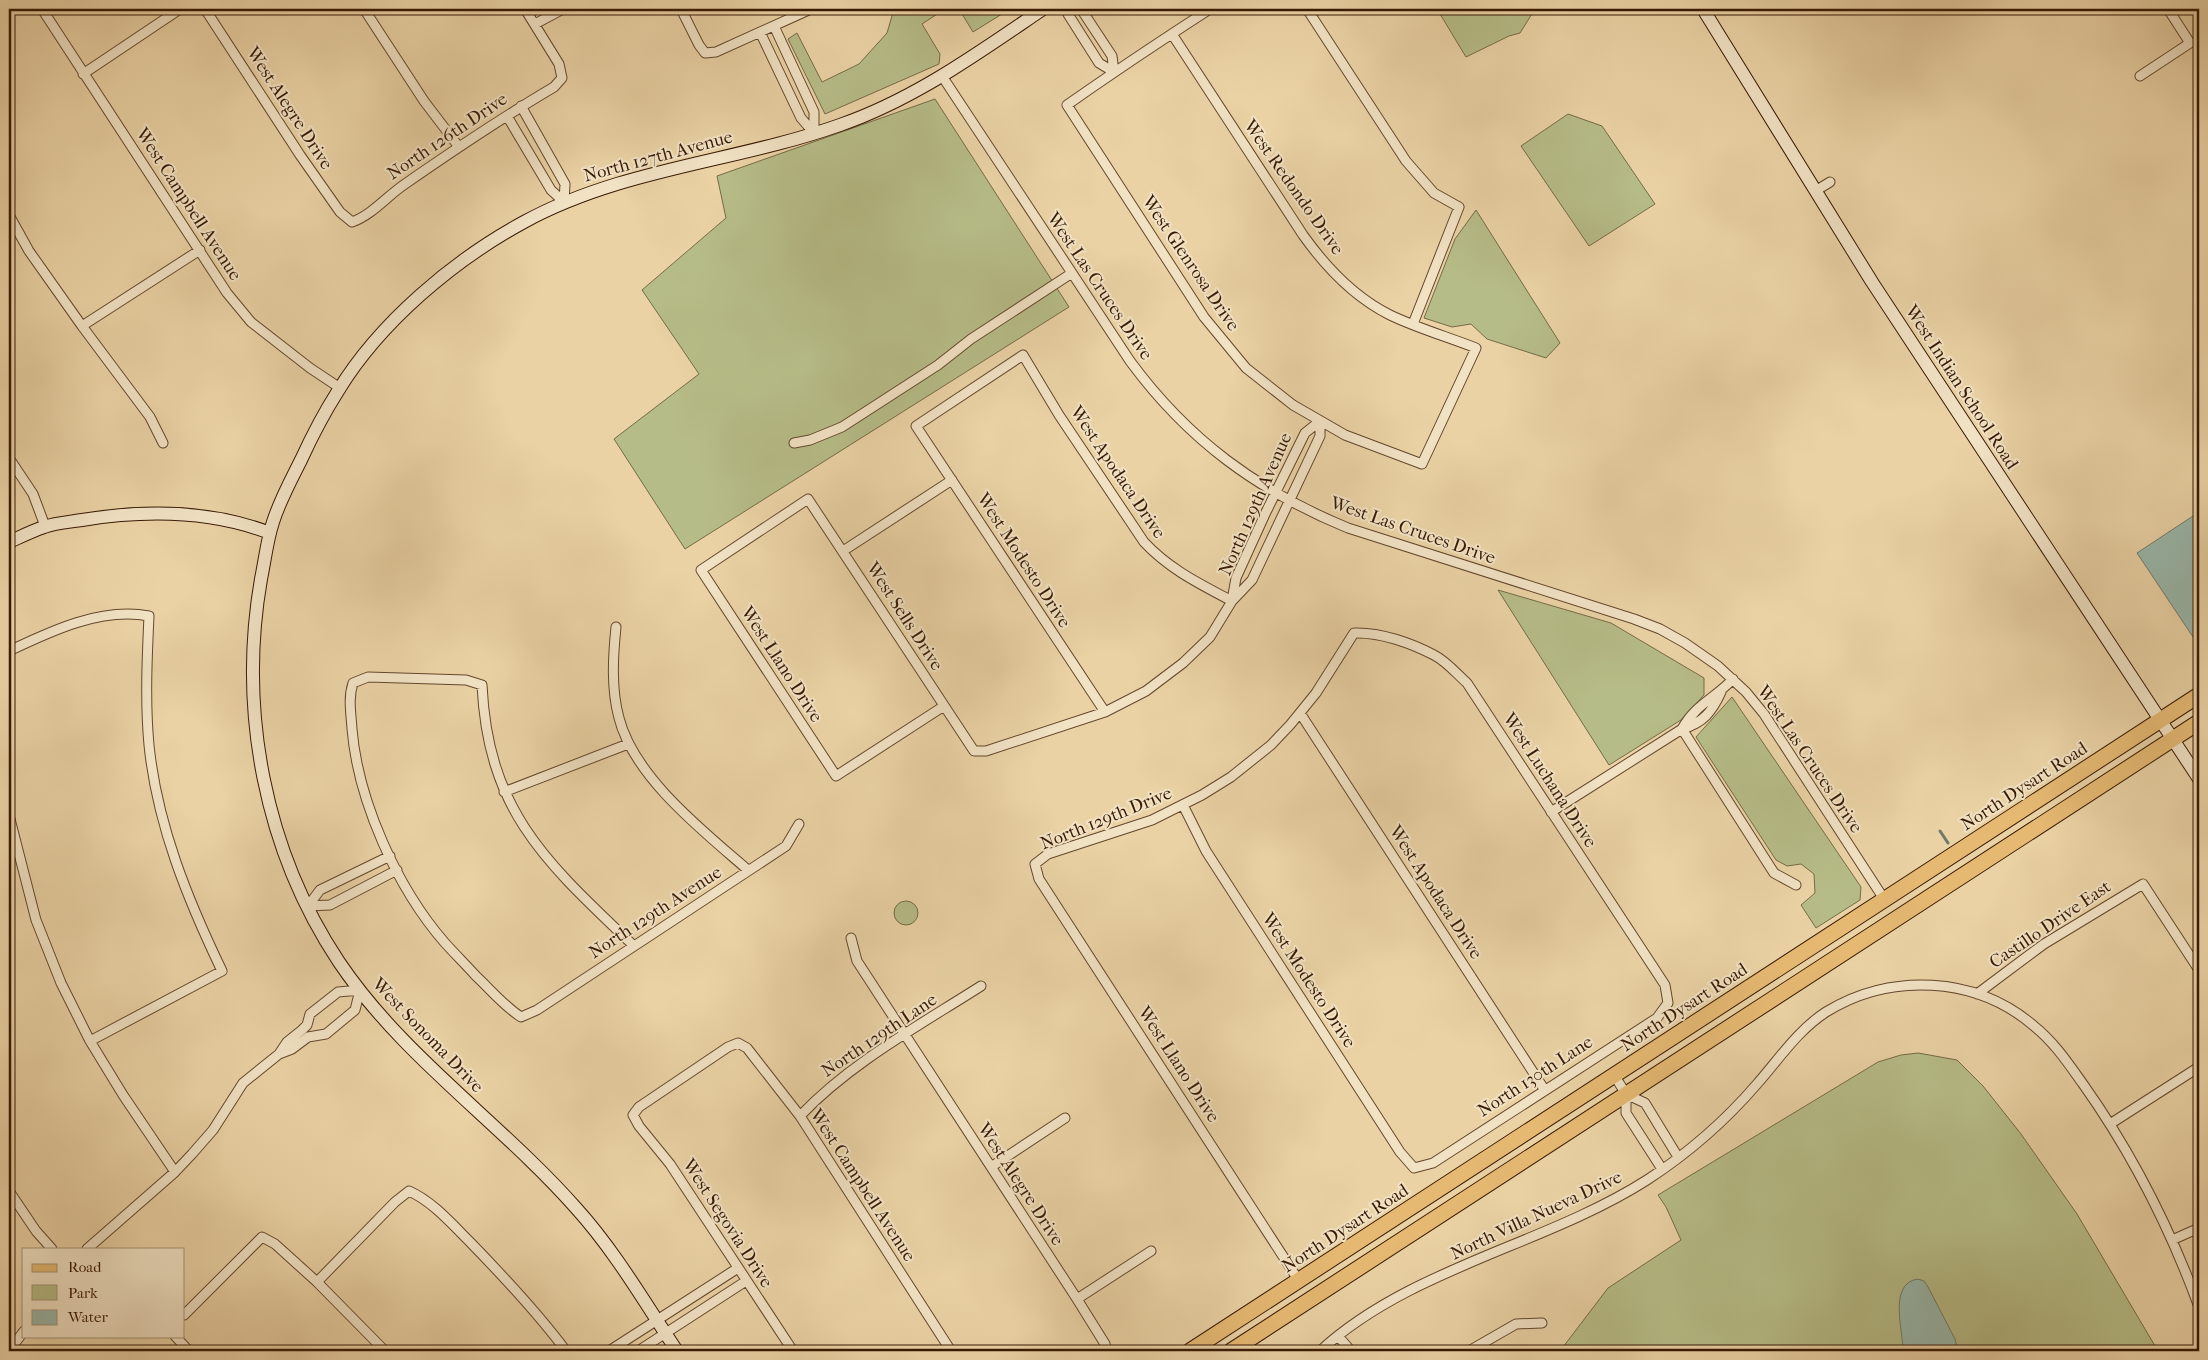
<svg xmlns="http://www.w3.org/2000/svg" width="2208" height="1360" font-family="'IM FELL French Canon',serif">
<style>
.green{fill:#b6bc87;stroke:#776a46}
.water{fill:#98b7aa;stroke:#727868}
.lines{fill:none;stroke-linecap:round;stroke-linejoin:round}
.stream{stroke:#727868;stroke-width:3}
.street-casing{stroke:#64472c;stroke-width:11}
.secondary-casing{stroke:#381904;stroke-width:14}
.primary-casing{stroke:#381904;stroke-width:17}
.street{stroke:#f1e2c4;stroke-width:9}
.secondary{stroke:#f1e2c4;stroke-width:12}
.primary{stroke:#e5b972;stroke-width:15}
.labels{text-anchor:middle;stroke-width:4;stroke-linejoin:round;paint-order:stroke}
.street-label{font-size:18px;fill:#381904;stroke:#f1e2c4}
</style>
<rect width="100%" height="100%" fill="#ead2a5"/>
<filter id="stains"><feTurbulence type="fractalNoise" baseFrequency=".004" numOctaves="4"/><feColorMatrix values="0 0 0 0 .2 0 0 0 0 .09 0 0 0 0 .02 0 0 0 .5 -.17"/></filter>
<radialGradient id="worn" r=".72"><stop offset=".6" stop-color="#630" stop-opacity="0"/><stop offset="1" stop-color="#630" stop-opacity=".3"/></radialGradient>
<path class="green" d="M894,9h51l-23,15 18,30 -1,10 -114,50 -37,-75 9,-6 25,49 37,-18 28,-31z
M959,9h51l-37,23z
M1437,9h98l-15,24 -11,3 -43,21z
M935,99l134,208 -384,242 -71,-110 85,-65 -57,-84 84,-72 -9,-42z
M1568,114l34,12 53,78 -66,42 -68,-100z
M1476,210l84,133 -14,15 -59,-19 -16,-15 -19,3 -28,-9 31,-79z
M1498,590l113,33 93,55v17l-23,25 -72,45z
M1732,697l129,190 -1,13 -44,28 -15,-23 14,-12 -1,-19 -13,-10 -14,2 -11,-6 -80,-123z
M894 913a12 12 0 1 1 24 0a12 12 0 1 1-24 0Z
M1918,1053l39,7 26,26 38,48 56,80 81,137h-598l48,-63 73,-48 -15,-33 -8,-12 220,-133 23,-7z"/>
<path class="water" d="M2199,512v126l-4,2 -58,-87z
M1918,1279l6,2 4,6 27,52 3,12h-55c0,-21 -15,-68 15,-72z"/>
<g class="lines">
<path class="stream" d="M1940,831l8,12"/>
<defs>
<path id="street" d="M42,9l185,284 24,29 59,46 30,20
M205,9l95,146 40,57 12,10c20,-7 35,-26 53,-38 49,-34 98,-67 149,-97l8,-9 -3,-14 -34,-55
M364,9l60,92 35,46
M681,9l18,36 6,8 11,-1 95,-43
M1067,9l1,5 31,49 15,9
M1081,9l31,47 2,16
M1307,9l99,152 28,32 25,14 -46,117
M535,24l28,-15
M774,26l40,86v21
M760,32l41,86 13,15
M1172,34l131,201c22,31 51,62 87,80 27,13 58,22 86,33l-54,116 -77,-29 -52,-30 -47,-37 -42,-51 -137,-212c47,-33 95,-65 143,-96
M83,74l97,-65
M942,76l188,285c58,79 128,130 218,167l286,91 26,10 25,14 33,23 28,26 18,22 120,185
M2140,76l50,-33 -22,-34
M521,106l44,78 -1,18
M507,116l44,74 13,12
M1817,190l13,-8
M9,215l20,36 53,75 68,91 13,26
M82,326l118,-76
M794,443l16,-3 32,-13 96,-62 33,-26 101,-66
M9,458l24,36 12,32
M843,551l109,-71
M1232,600l4,-22 30,-66 39,-79 15,-12
M616,627c-3,29 -5,62 3,91 15,59 84,113 129,152
M9,651c42,-20 92,-44 140,-35 -2,43 -4,86 0,129 8,80 39,155 73,226l-132,70
M944,706l-108,70 -135,-206 107,-71 166,252h12l119,-39 41,-21 37,-28 27,-26 22,-36 20,-21 68,-144v-15
M1105,712l-189,-286 107,-71 36,60 85,127c25,27 56,42 88,59
M1300,713l244,376
M1682,729l92,144 22,12
M1682,729c14,-25 32,-30 51,-50
M504,792l124,-48
M1183,805l23,46 194,301 14,16 19,-5 224,-145 11,-15 -3,-18 -198,-302c-10,-9 -21,-22 -33,-28 -23,-12 -54,-23 -80,-22l-38,60 -26,32 -19,20 -40,32 -29,18 -50,25 -104,34 -13,10 4,15 260,402
M1551,812l131,-83c21,-6 30,-17 39,-37
M9,815l27,105 25,63 29,58 33,54 52,77
M308,906l22,-1 67,-35
M308,906l12,-16 70,-34
M851,938l6,23 220,338 28,45 2,7
M633,945c-86,-82 -145,-133 -151,-260l-16,-5 -98,-3 -15,6c-5,15 -2,30 -1,46 6,72 45,159 93,214 10,11 21,22 31,33 15,14 28,30 45,41l16,-7 249,-164 13,-22
M1977,994l67,-50 99,-60 56,86
M1614,1075l12,19 19,9 33,54
M1626,1094v19l36,56
M800,1116c50,-53 120,-91 181,-130
M2110,1124l89,-57
M991,1167l74,-49
M9,1191l27,40 16,18
M2172,1240l27,-12
M87,1249l88,-77 17,-18 21,-24 30,-47 36,-29 8,-12 15,-12 5,-5 3,-11 28,-22 22,-2 -5,20 -29,24 -18,3 -16,12 -13,5
M317,1282l78,-80 14,-11c23,10 43,33 61,51 34,35 67,70 96,109
M1077,1299l74,-48
M184,1315l78,-78 13,7 42,38 68,69
M175,1336l14,15
M1338,1336l13,15
M9,1351l15,-20
M609,1351l129,-83
M638,1351l108,-70
M793,1351l-123,-187 -31,-38 -6,-11 6,-8 89,-60 10,-4 9,5 53,68 151,235
M1320,1351c90,-83 225,-106 327,-171 40,-26 79,-60 110,-96 22,-25 41,-54 69,-72 64,-40 150,-36 208,14 20,16 34,37 49,58 49,69 87,144 116,223
M1469,1351l47,-27 26,-1"/>
<path id="secondary" d="M1703,9l169,273 327,497
M9,542c11,-5 23,-11 35,-15 11,-4 25,-5 38,-7 61,-10 128,-10 188,13
M677,1351c-32,-48 -62,-100 -101,-143 -75,-85 -173,-151 -237,-246 -74,-111 -101,-251 -78,-383 4,-19 6,-39 12,-57 7,-22 18,-42 28,-62 11,-24 23,-47 37,-69 42,-69 116,-131 186,-169 99,-54 212,-60 316,-97 75,-26 138,-72 203,-116"/>
<path id="primary" d="M1190,1351l1009,-656
M1231,1351l968,-629"/>
</defs>
<use href="#street" class="street-casing"/>
<use href="#secondary" class="secondary-casing"/>
<use href="#primary" class="primary-casing"/>
<use href="#street" class="street"/>
<use href="#secondary" class="secondary"/>
<use href="#primary" class="primary"/>
</g>
<g class="labels">
<g class="street-label">
<text transform="translate(290 108) rotate(57)" y="6">West Alegre Drive</text>
<text transform="translate(447 136) rotate(-34)" y="6">North 126th Drive</text>
<text transform="translate(658 156) rotate(-15)" y="6">North 127th Avenue</text>
<text transform="translate(1294 187) rotate(55)" y="6">West Redondo Drive</text>
<text transform="translate(189 204) rotate(57)" y="6">West Campbell Avenue</text>
<text transform="translate(1191 263) rotate(56)" y="6">West Glenrosa Drive</text>
<text transform="translate(1100 286) rotate(56)" y="6">West Las Cruces Drive</text>
<text transform="translate(1962 387) rotate(57)" y="6">West Indian School Road</text>
<text transform="translate(1118 472) rotate(56)" y="6">West Apodaca Drive</text>
<text transform="translate(1255 504) rotate(-66)" y="6">North 129th Avenue</text>
<text transform="translate(1413 530) rotate(19)" y="6">West Las Cruces Drive</text>
<text transform="translate(1024 560) rotate(57)" y="6">West Modesto Drive</text>
<text transform="translate(905 616) rotate(57)" y="6">West Sells Drive</text>
<text transform="translate(782 664) rotate(57)" y="6">West Llano Drive</text>
<text transform="translate(1810 759) rotate(56)" y="6">West Las Cruces Drive</text>
<text transform="translate(1550 780) rotate(57)" y="6">West Luchana Drive</text>
<text transform="translate(2024 786) rotate(-33)" y="6">North Dysart Road</text>
<text transform="translate(1106 818) rotate(-22)" y="6">North 129th Drive</text>
<text transform="translate(1436 892) rotate(57)" y="6">West Apodaca Drive</text>
<text transform="translate(655 912) rotate(-33)" y="6">North 129th Avenue</text>
<text transform="translate(2050 924) rotate(-34)" y="6">Castillo Drive East</text>
<text transform="translate(1309 980) rotate(57)" y="6">West Modesto Drive</text>
<text transform="translate(1684 1007) rotate(-33)" y="6">North Dysart Road</text>
<text transform="translate(428 1035) rotate(46)" y="6">West Sonoma Drive</text>
<text transform="translate(879 1035) rotate(-34)" y="6">North 129th Lane</text>
<text transform="translate(1179 1064) rotate(57)" y="6">West Llano Drive</text>
<text transform="translate(1535 1076) rotate(-33)" y="6">North 130th Lane</text>
<text transform="translate(1021 1184) rotate(57)" y="6">West Alegre Drive</text>
<text transform="translate(863 1185) rotate(57)" y="6">West Campbell Avenue</text>
<text transform="translate(1536 1215) rotate(-25)" y="6">North Villa Nueva Drive</text>
<text transform="translate(728 1223) rotate(57)" y="6">West Segovia Drive</text>
<text transform="translate(1345 1228) rotate(-33)" y="6">North Dysart Road</text>
</g>
</g>
<rect width="2208" height="1360" fill="none" stroke="#ead2a5" stroke-width="30"/>
<rect x="10" y="10" width="2188" height="1340" fill="none" stroke="#381904" stroke-width="2.5"/>
<rect x="15" y="15" width="2178" height="1330" fill="none" stroke="#381904"/>
<rect x="22" y="1248" width="162" height="90" fill="#f1e2c4" stroke="#a79277"/>
<rect x="32" y="1264" width="25" height="8" fill="#e5b972" stroke="#a79277"/>
<text x="68" y="1272" font-size="15" fill="#381904">Road</text>
<rect x="32" y="1285" width="25" height="15" fill="#b6bc87" stroke="#a79277"/>
<text x="68" y="1298" font-size="15" fill="#381904">Park</text>
<rect x="32" y="1310" width="25" height="15" fill="#98b7aa" stroke="#a79277"/>
<text x="68" y="1322" font-size="15" fill="#381904">Water</text>
<rect width="100%" height="100%" filter="url(#stains)"/>
<rect width="100%" height="100%" fill="url(#worn)"/>
</svg>
